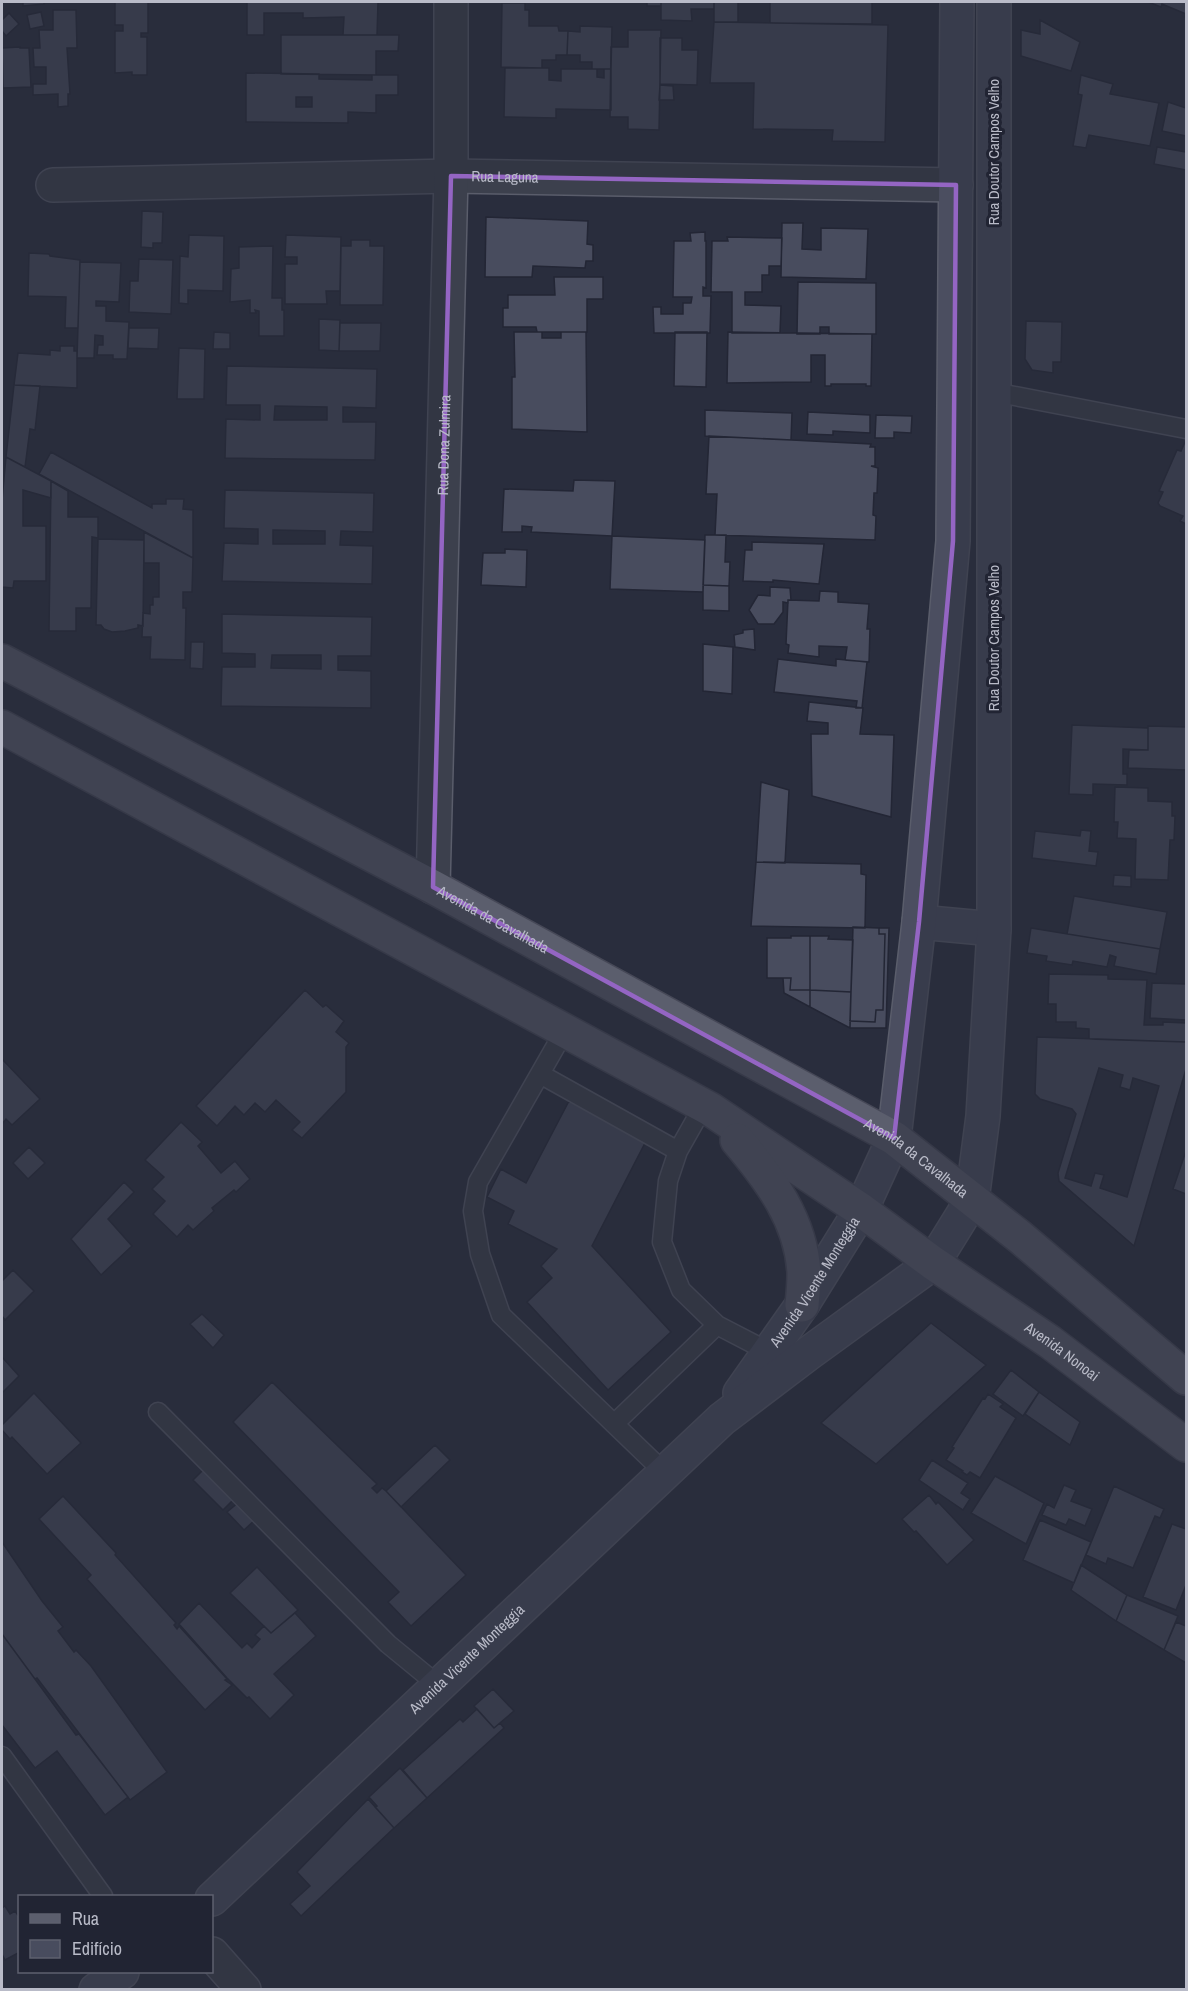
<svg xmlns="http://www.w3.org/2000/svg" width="1188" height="1991" font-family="'Archivo Narrow',sans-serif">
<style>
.building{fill:#484c5e;stroke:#232635;stroke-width:1.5;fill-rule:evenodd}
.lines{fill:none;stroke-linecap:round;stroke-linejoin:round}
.service-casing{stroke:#5a5d6b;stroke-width:21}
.minor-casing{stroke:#5a5d6b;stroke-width:36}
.tertiary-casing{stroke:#5a5d6b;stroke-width:36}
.secondary-casing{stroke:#5a5d6b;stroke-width:36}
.primary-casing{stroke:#464857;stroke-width:36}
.service{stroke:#3c404d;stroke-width:18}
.minor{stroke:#3c404d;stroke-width:33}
.tertiary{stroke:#3c404d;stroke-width:33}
.secondary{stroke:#4b4e60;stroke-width:33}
.primary{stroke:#5b5e6d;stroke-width:33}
.marked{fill:none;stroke:#9465c3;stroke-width:4.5;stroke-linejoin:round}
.labels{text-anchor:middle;stroke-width:6;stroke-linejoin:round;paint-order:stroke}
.street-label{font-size:15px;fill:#b9bbc8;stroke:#212433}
</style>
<rect width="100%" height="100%" fill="#292d3d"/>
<path class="building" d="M23,2h21v2l-21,2z
M115,2h33v31h-7v4h6v38h-15v-3l-17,1v-42h8v-6h-8z
M247,2h131l-1,33h-34l1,-18 -41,1v-5h-39v22h-17z
M647,2h14v4h-14z
M661,2h53v7h-23l1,12 -31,-1z
M714,2h24v20h-24z
M770,2h102v22l-102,-1z
M1148,2h38v16l-1,-1 1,-3 -24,-10 -1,3z
M502,3h23v7h4v16h29l1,5h9l-1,24h-11v5h-14v8l-41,-1z
M53,10h23l1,38h-10l3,46h-2v12l-10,1v-13l-25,1v-11h13v-17h-12l-1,-19h7l-1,-18h14z
M41,12l3,14 -14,3 -3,-14z
M9,13l10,11 -13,12 -4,-5v-11z
M1040,20l40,22 -9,29 -50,-15v-26l19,4z
M714,22l174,3 -3,117 -53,-1 1,-11 -80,-1 1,-46h-44z
M580,26l32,1 -1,42h-19v-7h-12v-7h-13l1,-24 12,1z
M628,30h33l-2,100 -31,-1v-12h-18l1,-70h17z
M281,35h118l-1,16h-22v24l-95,-1z
M660,38h22v12h16l-1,35 -37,-1z
M20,47v1h9l2,39 -28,1 -1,-40z
M505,68h44v12l12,1v-12h36v8l7,1v-9h7v41l-55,-1v9l-52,-1z
M246,73l73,1v5l53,1v-5h26v20h-22v18l-28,-1v11l-102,-1zM296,97h16v10h-16z
M1081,75l32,9 -3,10 49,9 -9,43 -61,-11 -3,13 -13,-2 9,-51 -4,-1z
M660,85l13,1 1,14h-15z
M1168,102l18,6v28l-24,-5z
M1157,147l29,5v18l-32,-6z
M142,211l21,1 -1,31h-9v5l-12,-1z
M486,217l102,4 -1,23 6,1v16h-7l-1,7 -52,-2 -1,11h-47z
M782,223h21l-1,26 19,1v-22l47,1 -2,50 -85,-2z
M705,232v9h1v47l-3,-1v9h8l-1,37h-56l-1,-26h8v7h22v-11h8l1,-6h-19l1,-56h17l-1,-8z
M189,235l35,1 -1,55 -35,-1v14l-9,-1 1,-47 8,1z
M286,235l55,2 -1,54h-14l1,13h-42v-40h12v-7h-12z
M727,237l55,1 -1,28h-12v9h-7v17h-17v13l36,1 -1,27h-48v-41h-21l1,-51h16z
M351,240h19v6h14l-1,59h-43l1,-59h10z
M273,246l-1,52h10v12h2v26h-25v-25l-4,-1 1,3h-6v-13l-20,2 1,-33 8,-1v-21z
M29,253l20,1 1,2 30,4 -2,68h-13l1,-31 -38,-1z
M139,259l34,1 -2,54 -42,-2 1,-31h8z
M80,262l41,1 -2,39 -23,-1v5h10v15l23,1 -2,37h-14v-4h-16l1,-10h5v-9l-8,-1 -1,23h-17z
M554,277h49v22h-16v33h-50l-1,-5h-33v-19h5v-13h47z
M798,282l78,1v51h-47v-7h-9v7h-23z
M319,319l21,1 -1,31 -20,-1z
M1026,321l36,1 -1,40h-8v11l-21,-3 -7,-11z
M340,323h41l-1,28h-41z
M129,328h30l-1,21 -30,-1z
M214,332l16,1v16h-17z
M514,332h28v6h19v-6h25l1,100 -75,-3v-52h3z
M675,332h32l-1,55 -32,-1z
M728,332l144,2 -1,52h-5v-2h-35v2h-6v-31h-14v27l-84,1z
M60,346h14v5h3v37l-63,-3 4,-32 32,2v-5l10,1z
M179,348l26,1 -1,50h-27z
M227,366l150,3 -1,39 -33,-1v15h33l-1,38 -150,-2 1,-39 34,1v-15h-34zM275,406l52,1v13h-53z
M14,385l26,1 -5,44 -5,-1 -5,38 -19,-10z
M705,410l87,3 -1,27 -86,-4z
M808,412l62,3v18l-37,-2v4l-26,-1z
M876,415l36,1 -1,17 -17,-1v6h-19z
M709,436l162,8 -1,3h5v19h-4l7,2 -1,25h-3l-1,22 3,1 -1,24 -160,-5 2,-41h-11z
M1185,442h1v82l-6,-3 3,-5 -23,-10 -2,-3 5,-11 -4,-1 18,-41 4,1z
M51,452l101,56v-4h14v-5h18l-1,10 10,1v48l-154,-84z
M6,457l45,24v17l-28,-8v36h23v55h-32l-1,7 -11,-1v-87z
M574,480l41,1 -3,55 -81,-4 1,-5 -10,-1v6h-20l2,-43 69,2z
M51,481l17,10v26h30v21l-6,-1 -1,71h-15v23h-27z
M225,490l149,3 -1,39 -32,-1 -1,14 33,1 -1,38 -150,-3 2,-38 34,1v-15l-34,-1zM273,530l52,1v13h-52z
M144,532l49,26 -1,34h-9v16h3l-1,52 -35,-1 1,-22h-9l1,-24 7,1v-9h3v-8h6v-34h-15z
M705,535h21l-1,27h5l-1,24 -26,-1z
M612,536l93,4 -2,52 -93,-3z
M98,539l46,1 -1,86 -5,-1v3l-13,3 -13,1 -8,-3 -3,-4h-5z
M752,542l72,2 -5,40 -46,-4v2l-30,-1 2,-31h7z
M505,549l22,1 -1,37 -45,-2 2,-32h22z
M703,585l26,1v25l-26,-1z
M770,587l20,1 1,12h-3v3l-5,-1v10l-9,12h-16l-9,-14 9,-15 12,1z
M820,591l18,1v10l31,2 -2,25h3l-1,33 -24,-2 2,-13 -28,-1v11l-31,-4 1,-8 -3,-1 2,-44 31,1z
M222,614l150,3 -1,39h-33v14l33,1v37l-150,-2 1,-39h33v-13l-33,-1zM272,655h49v14l-50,-1z
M754,629l1,21 -20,-3 -1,-12 9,-2v-3z
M191,642h13l-1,27 -13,-1z
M703,644l30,3 -1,47 -29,-3z
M778,659l58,7v-7l31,3 -5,46h-6l1,-7 -83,-9z
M809,702l54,6 -3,26 34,1 -3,82 -79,-21 -1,-62h17v-11l-21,-2z
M1072,725l76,3v22l-25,-1v25h4v11l-34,-1v11l-24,-1z
M1148,726l38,1v43l-58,-2 1,-18h19z
M761,782l28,8 -4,73 -29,-1z
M1115,787l33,1v13l24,1v14h3l-1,24h-4l-2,40 -33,-1 1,-40 -19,-1 1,-16h-4z
M1081,830l10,1 -2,20 9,1 -2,14 -64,-8 3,-27 45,5z
M756,862l105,2v10l5,1 -1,53 -114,-2z
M1114,875l17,1v11l-18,-1z
M1074,896l93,16 -7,37 -93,-15z
M853,927l26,1v6h6l-2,76h-7l-1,12 -25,-1z
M879,928h10l-3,100h-36v-7l25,1 1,-12h7l2,-76h-6z
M1031,928l129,21 -4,25 -42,-8 2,-9 -6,-2 -3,12 -34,-6 -1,4 -26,-4 1,-5 -20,-3z
M791,936h19v54h-20l1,-12h-24v-40h24z
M810,936h19l-1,3 25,1 -2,52 -41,-2z
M1049,974l59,1v4l39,1 -3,45h19v-3l23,1v19l-97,-3v-10l-13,-1v-6h-20v-18h-8z
M783,978h8l-1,12h20v17l-26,-14z
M1152,983l34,1v36l-36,-2z
M305,990l18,17 3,-2 18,16 -8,11 13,11 -3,4v45l-44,46 -10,-8 8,-8 -24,-22 -11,12 -10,-9 -11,12 -9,-9 -18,20 -21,-20z
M810,990l41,2 -1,36 -40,-21z
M1037,1037l149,5v27l-52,177 -75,-65 -1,-8 18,-59 -4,-5 -32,-10 -5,-5z
M2,1059l38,40 -28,26 -6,-6 -4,5z
M1099,1068l24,7 -3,12 10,3 3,-12 26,8 -32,111 -27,-9 4,-13 -9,-2 -4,13 -26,-8z
M569,1101l77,40 -54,105 79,86 -63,58 -81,-88 25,-24 -11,-12 16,-17 -49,-25 6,-13 -27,-14 14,-28 25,14z
M181,1122l21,20 -4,4 23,27 14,-12 15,18 -14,13 -2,-2 -22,18 2,3 -21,19 -5,-5 -11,12 -24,-23 12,-13 -13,-12 12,-12 -19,-17z
M29,1147l16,16 -17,16 -15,-16z
M1186,1151v43l-13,-5z
M124,1182l10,10 -26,27 24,27 -31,29 -30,-36z
M13,1270l21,21 -29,29 -3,-4v-35z
M202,1314l22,21 -11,13 -23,-24z
M931,1323l55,42 -110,99 -55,-41z
M2,1357l17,19 -17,17z
M1011,1370l28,22 -16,24 -30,-22z
M272,1382l105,102 -5,4 5,5 5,-5 4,3 80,84 -55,51 -23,-24 11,-10 -166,-170z
M1039,1392l41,30 -10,23 -45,-31z
M34,1393l47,50 -34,31 -35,-37 -2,2 -8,-9v-5z
M988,1394l15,10 -3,3 16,11 -36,60 -10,-6 -3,3 -5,-3 1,-1 -17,-11 8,-12 -2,-1 31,-49 2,1z
M435,1445l15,15 -49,47 -15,-16z
M932,1460l36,23 -7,10 9,6 -7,11 -44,-30z
M205,1468l30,30 -12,12 -30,-30z
M995,1476l49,27 -18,41 -55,-31z
M1064,1485l12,5 -5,11 21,8 -7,17 -16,-7 -3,6 -24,-10 5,-11 7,4z
M1114,1486l50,23 -4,9 -5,-2 -22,52 -25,-10 -2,6 -20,-9z
M929,1495l7,9 2,-2 36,38 -27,25 -31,-34 -2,1 -12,-13z
M63,1496l53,57 -1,2 61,68 -2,2 3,4 2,-3 48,53 -2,1 7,5 -27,25 -118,-131 4,-4 -52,-56z
M239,1502l17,17 -12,11 -17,-18z
M1040,1520l51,22 -17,41 -51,-23z
M1172,1524l14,5v56l-10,25 -33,-13z
M2,1542l40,59 21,26 -5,4 16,21 2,-2 15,16 76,106 -37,28 -93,-122 -2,1 -33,-45z
M1081,1565l46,30 -11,26 -45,-31z
M257,1567l41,43 -27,23 -41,-40z
M1127,1595l51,21 -14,34 -48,-29z
M199,1603l43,45 5,-5 5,5 8,-9 -5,-4 9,-9 7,7 24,-20 21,23 -42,38 20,21 -24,24 -21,-22 -2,1 -20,-20 -48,-54z
M1176,1622l10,4v37l-22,-13z
M2,1634l74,101 3,-1 49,63 -23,18 -48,-64 -22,17 -33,-43z
M493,1689l21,22 -20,17 -20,-22z
M477,1709l17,19 6,-5 4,5 -77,70 -24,-28 57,-51 3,3z
M400,1768l27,30 -33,30 -19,-21 2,-1 -8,-9z
M368,1799l26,29 -93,88 -11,-12 20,-18 -13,-14z
M5,1906l5,8 5,-3 5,7v34l-15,8 -3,-6v-46z"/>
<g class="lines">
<defs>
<path id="service" d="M994,392l192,37
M565,1030l-87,152 -5,29 7,43 21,61 164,158
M540,1074l138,77
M704,1105l-26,46 -10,30 -6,61 19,48 36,35 52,27
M158,1412l230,232 50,41
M614,1424l103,-99
M2,1756l101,140"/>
<path id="minor" d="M53,185l398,-9
M212,1954l32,36"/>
<g id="tertiary">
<path id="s1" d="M451,176l505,9"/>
<path id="s2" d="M433,887l18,-711v-174"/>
</g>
<g id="secondary">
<path d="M919,922l75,7"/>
<path id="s3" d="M740,1393l62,-88 59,-95 33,-72 25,-216 34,-381 4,-539"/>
<path id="s4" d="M212,1899l510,-480 87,-66 124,-90 39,-63 11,-84 11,-187v-927"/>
<path d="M96,1990l26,-18"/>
</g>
<g id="primary">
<path id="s5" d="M2,661l431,226 461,251 126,99 166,141"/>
<path id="s6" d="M2,727l708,382 151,101 72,53 117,79 136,103"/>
<path d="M737,1140c33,39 64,80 67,133 0,11 -1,22 -2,32"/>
</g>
</defs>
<use href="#service" class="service-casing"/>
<use href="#minor" class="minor-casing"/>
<use href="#tertiary" class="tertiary-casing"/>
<use href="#secondary" class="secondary-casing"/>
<use href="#primary" class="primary-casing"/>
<use href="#service" class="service"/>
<use href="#minor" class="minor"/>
<use href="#tertiary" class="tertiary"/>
<use href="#secondary" class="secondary"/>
<use href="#primary" class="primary"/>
</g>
<path d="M0 0H1188V1991H0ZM451,176l505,9 -3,356 -34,381 -25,216 -461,-251z" fill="#292d3d" fill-opacity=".55" fill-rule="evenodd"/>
<path class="marked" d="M451,176l505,9 -3,356 -34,381 -25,216 -461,-251z"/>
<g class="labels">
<g class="street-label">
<text transform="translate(994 152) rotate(-90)" y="5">Rua Doutor Campos Velho</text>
<text dy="5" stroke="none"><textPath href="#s1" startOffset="54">Rua Laguna</textPath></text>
<text dy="5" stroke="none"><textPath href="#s2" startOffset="442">Rua Dona Zulmira</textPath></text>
<text transform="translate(994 638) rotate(-90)" y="5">Rua Doutor Campos Velho</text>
<text dy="5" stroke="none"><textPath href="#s5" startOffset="555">Avenida da Cavalhada</textPath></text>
<text dy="5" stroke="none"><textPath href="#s5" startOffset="1041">Avenida da Cavalhada</textPath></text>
<text dy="5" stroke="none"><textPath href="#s3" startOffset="134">Avenida Vicente Monteggia</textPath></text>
<text dy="5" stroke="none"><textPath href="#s6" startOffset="1232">Avenida Nonoai</textPath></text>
<text dy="5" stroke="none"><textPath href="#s4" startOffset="350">Avenida Vicente Monteggia</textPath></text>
</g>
</g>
<rect width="1188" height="1991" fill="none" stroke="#b9bbc8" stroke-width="6"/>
<rect x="18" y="1895" width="195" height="78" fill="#212433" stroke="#5e606f" stroke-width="1.5"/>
<rect x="30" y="1914" width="30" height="9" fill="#5b5e6d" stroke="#5e606f" stroke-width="1.5"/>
<text x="72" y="1925" font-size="18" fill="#b9bbc8">Rua</text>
<rect x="30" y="1940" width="30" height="18" fill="#484c5e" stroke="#5e606f" stroke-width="1.5"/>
<text x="72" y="1955" font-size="18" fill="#b9bbc8">Edifício</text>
</svg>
